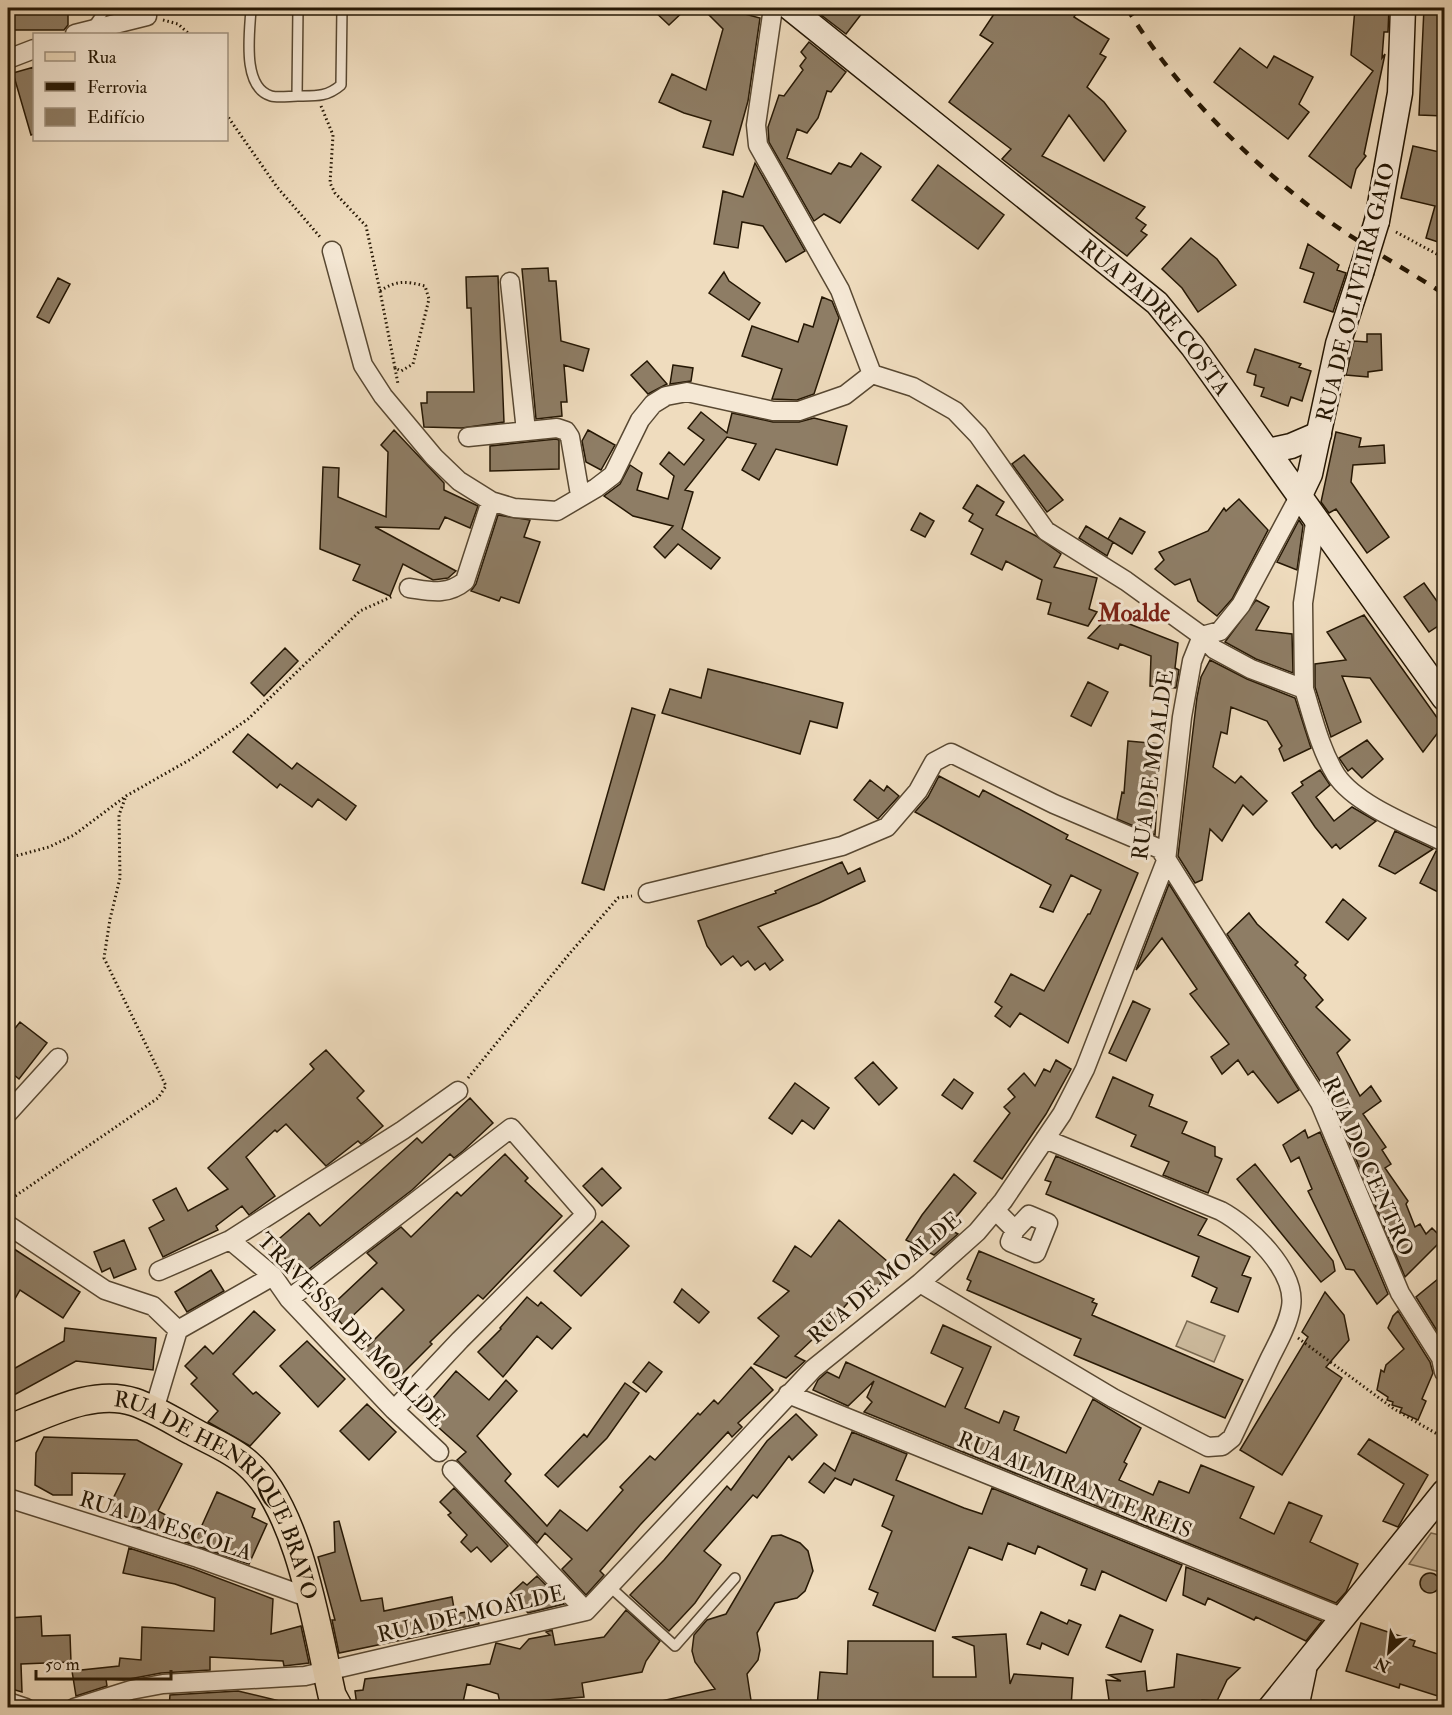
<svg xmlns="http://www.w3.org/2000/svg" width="1452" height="1715" font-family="'IM FELL Double Pica',serif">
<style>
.green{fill:#cdbb9e;stroke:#796951;stroke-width:1.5}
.building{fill:#8e7d65;stroke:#251704;stroke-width:1.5}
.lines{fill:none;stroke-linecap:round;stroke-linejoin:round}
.lane-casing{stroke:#584832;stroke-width:12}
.street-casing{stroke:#584832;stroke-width:21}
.secondary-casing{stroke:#251704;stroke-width:27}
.primary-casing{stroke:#251704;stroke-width:30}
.path{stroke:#251704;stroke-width:3;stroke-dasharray:1.5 3;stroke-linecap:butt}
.lane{stroke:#f5e8d5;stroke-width:9}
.street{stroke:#f5e8d5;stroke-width:18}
.secondary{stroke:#f5e8d5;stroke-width:24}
.primary{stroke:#efdcbe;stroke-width:27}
.rail{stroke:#251704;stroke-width:4.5;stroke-dasharray:10 10;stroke-linecap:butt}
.secondary-bridge-casing{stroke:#251704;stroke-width:27;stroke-linecap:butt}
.secondary-bridge{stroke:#f5e8d5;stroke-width:24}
.labels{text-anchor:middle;stroke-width:6;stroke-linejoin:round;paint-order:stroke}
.street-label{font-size:22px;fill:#251704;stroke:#f5e8d5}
.neighbourhood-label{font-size:24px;font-weight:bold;fill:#7a1f14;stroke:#f5e8d5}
</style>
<rect width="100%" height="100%" fill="#efdcbe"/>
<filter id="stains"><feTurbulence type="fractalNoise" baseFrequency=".00333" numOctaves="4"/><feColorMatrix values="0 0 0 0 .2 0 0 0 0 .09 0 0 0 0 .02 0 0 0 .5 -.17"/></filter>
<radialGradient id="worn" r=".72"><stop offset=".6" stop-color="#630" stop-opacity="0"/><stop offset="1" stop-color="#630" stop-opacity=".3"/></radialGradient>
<path class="green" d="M1187,1321l38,15 -11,26 -38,-16z
M1431,1533l13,3v37l-35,-9z"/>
<path class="building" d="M8,8h60v17l-4,5h-56z
M651,8h36l-18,17z
M702,8h20l38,10 -12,83 -15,54 -30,-8 8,-26 -27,-8 -25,-11 13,-28 34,16 17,-61z
M812,8h54l-20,26z
M998,8h82l-6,9 35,22 -9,15 6,3 -19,30 17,15 22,29 -22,30 -35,-46 -27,41 103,51 -9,11 10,7 -5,6 6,4 -20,21 -125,-97 9,-10 -62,-47 44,-59 -13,-8z
M1355,8h34l-1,24h-4l-2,26 3,-4 -21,100 2,2 -10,13 -5,19 -42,-32 64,-85 -22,-16z
M1424,8h20v108l-25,-1z
M809,42l37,30 -15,20 -4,-1 -9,27 -11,15 -10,-4 -10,29 44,16 8,-11 12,4 10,-14 20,14 -41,56 -16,-9 -10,7 -45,-79 -1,-15 11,-32 5,1 19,-26 -3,-4 6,-8 -5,-6z
M1240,48l27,20 7,-12 39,21 -14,27 10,8 -21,27 -74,-57z
M34,67v67l-3,1 -18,-62z
M1413,146l31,7v91l-18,-6 9,-32 -34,-8z
M755,163l50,88 -19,11 -23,-36 -21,-4 -4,26 -24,-4 9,-53 20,6z
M938,165l66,50 -26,34 -66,-49z
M1191,238l26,21 19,26 -38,27 -16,-24 -20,-19z
M1308,244l31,21 -2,5 9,3 -13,39 -29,-10 10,-29 -14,-5z
M548,268l1,13h7l5,60 28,8 -6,22 -19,-6 3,37h-6l1,14 -26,3 -14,-150z
M724,272l5,9 31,22 -11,17 -40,-27z
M498,276l6,146 -42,6 -38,-1 -3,-24h6v-11h47l-3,-84h-4l-1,-31z
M58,278l12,6 -21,39 -12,-6z
M822,297l10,4 7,17 -25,76 -17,6 -25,-1 10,-30 -40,-13 10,-30 46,16 6,-18 9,3z
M1367,334h14l1,36 -14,2v5l-22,-2 8,-34 13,1z
M1255,349l46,15 -2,3 12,4 -9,30 -11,-4 -3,9 -27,-10 3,-8 -10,-3 2,-10 -9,-3z
M647,361l20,23 -19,10 -17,-19z
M673,365l20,3 -2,13 -21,3z
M701,412l26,21 5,-20 41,9h26l15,-4 33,8 -10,39 -61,-16 -17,31 -17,-10 14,-26 -29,-7 -42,53 8,2 -11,37 38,29 -9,11 -33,-25 -13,14 -11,-11 19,-21 -40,-10 -29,-20 16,-12 10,-19 12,8 -5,17 31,9 6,-23 -14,-12 9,-12 15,13 20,-25 -16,-12z
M394,430l50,53v7l34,16 -8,22 -25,-11 -6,12 -64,-2 81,44 -8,7 -15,2 -30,-16 -13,32 -37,-16 7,-15 -40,-16 3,-82 16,1 -1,29 48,20 2,-65 -7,-7z
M588,430l27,15 -14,25 -15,-8 -4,-21z
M1336,432l25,6 -2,9 25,-2 1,18 -32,2 -2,17 38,55 -22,16 -31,-44 -7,4 -8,-11z
M556,439l3,1v29l-69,2v-25z
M1024,455l39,45 -16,12 -35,-48z
M977,485l27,17 -8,13 40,21 25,18 -7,13 43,11 -8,31 8,3 -9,14 -40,-12 3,-11 -14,-4 5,-19 -36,-19 -4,9 -31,-16 12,-25 -14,-8 4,-7 -10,-6z
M1239,499l29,31 -36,69 -15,17 -19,-15 -8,-22 -15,6 -20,-16 9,-9 -5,-8 49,-21 16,-23 2,3z
M920,513l14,8 -9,16 -14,-7z
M498,515l32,5 -6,17 16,5 -21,61 -18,-6 -2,4 -28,-10 5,-7z
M1120,518l25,14 -13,22 -24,-15z
M1299,520l4,6 -6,44 -20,-8z
M1086,526l27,16 -6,14 -28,-18z
M1424,583l20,28v11l-15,10 -25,-35z
M1256,600l13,7 -13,23 36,4 1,39 -37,-14 -31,-17z
M1364,615l79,111 -20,26 -53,-74 -28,-2 19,46 -30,15 -16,-50v-23l31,-4 -19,-28z
M1109,616l69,27 -3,25 4,2 -3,18 -26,-2 1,-30 -31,-12 -2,5 -30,-11z
M285,648l13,13 -34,35 -13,-13z
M1210,660l37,19 48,19 16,50 -27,13 -5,-12 3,-3 -15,-25 -36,-14 -4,27 -6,-2 -8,35 22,16 6,-7 26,25 -14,14 -10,-10 -21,36 -12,-12 -8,51 -7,3 -17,-27 19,-159 4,-20z
M708,669l135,34 -6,25 -27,-7 -10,33 -138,-41 8,-24 31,9z
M1088,682l20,10 -17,34 -20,-10z
M632,708l23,7 -51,175 -22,-7z
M248,734l44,35 5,-6 59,43 -10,14 -28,-21 -6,8 -32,-23 -3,4 -44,-36z
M1367,740l16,19 -21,19 -10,-10 -4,3 -9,-13z
M1128,741l32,3 -5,91 -38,-16 5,-27 2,1z
M1320,770l10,15 -14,12 18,24 18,-14 24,14 -36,28 -4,-5 -4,4 -17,-21 -23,-34 11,-8 -2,-3z
M939,776l40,21 4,-7 85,45 -2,4 72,34 -70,170 -48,-30 -10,14 -15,-11 7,-9 -7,-5 16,-28 33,17 44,-77h2l11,-24 -30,-15 -18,37 -13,-5 11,-22 -136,-73 13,-15z
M870,780l14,11 3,-5 12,10 -21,23 -24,-19z
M1395,831l38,18 -38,25 -16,-8z
M1436,851l8,2v42l-24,-12z
M842,862l6,12 12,-6 5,13 -46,22 -61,24 25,33 -13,10 -5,-7 -10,7 -7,-9 -7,5 -8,-10 -12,9 -14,-19 -9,-25 78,-28 -1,-2z
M1169,884l130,206 -21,13 -25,-32 -5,4 -10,-15 -16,14 -11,-17 18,-13 -39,-50 7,-5 -35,-51 -26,32z
M1343,899l23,19 -18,22 -22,-18z
M1249,913l8,11 41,38 -3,3 11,10 -2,3 19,22 -7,7 34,33 -13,13 23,43 11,-10 10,15 -18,13 23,33 -4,3 9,14 -6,4 23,33 -2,3 9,23 5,-3 6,10 6,-6 11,11 -38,38 -75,-180 -103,-163z
M1133,1001l17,8 -24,52 -17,-8z
M20,1022l27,21 -28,36 -11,-9v-33z
M326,1050l38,41 -7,7 26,28 -14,12 -8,6 -3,-3 -32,25 -40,-42 -9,8 -2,-2 -29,27 29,39 -26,19 -7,-9 -26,20 2,4 -55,27 -14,-29 15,-8 -11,-20 23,-12 12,23 40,-22 -20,-21 106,-99 -4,-5z
M1056,1060l15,9 -25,45 -44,65 -28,-18 36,-48 -6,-6 11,-10 -7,-8 16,-16 11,13 9,-17 6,3z
M873,1062l24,26 -18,17 -24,-27z
M1113,1077l40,18 -4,11 38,16 -5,11 33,14v9l7,3 -14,34 -45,-18 6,-13 -38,-16 5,-11 -40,-18z
M954,1079l19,14 -11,16 -20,-14z
M795,1083l34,25 -15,21 -12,-9 -10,14 -23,-16z
M470,1098l23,25 -30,28 -9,7 -4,-4 -38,36 -112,86 -27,-32 36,-31 11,13 97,-88 5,5z
M1305,1130l3,8 12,-6 68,162 -11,10 -23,-34 -8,-1 -38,-78 4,-2 -13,-32 -8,5 -8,-17z
M505,1154l23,24 -3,3 37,35 -79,83 -5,-4 -48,47 2,2 -38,38 -31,-31 41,-41 -22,-22 -39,37 -15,-16 49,-46 -10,-10 34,-26 10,10 46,-45 4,4z
M1056,1156l151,63 -9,16 52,22 -8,18 9,3 -13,34 -27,-10 6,-14 -25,-12 7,-19 -153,-63 5,-12 -6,-2z
M1255,1164l78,97 2,10 -14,11 -84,-103z
M602,1168l19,20 -19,18 -19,-20z
M954,1174l22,19 -29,35 11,6 -24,21 -28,-15 16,-25z
M839,1220l55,47 -25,31 -10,-8 -26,30 -38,36 10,5 -19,17 -32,-14 25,-28 -21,-18 31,-27 -16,-10 22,-35 16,11z
M602,1221l27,25 -48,50 -27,-25z
M124,1240l12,29 -22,9 -4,-10 -8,4 -8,-20z
M8,1245l72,47 -17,26 -43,-28 -12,21z
M979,1251l115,48 -2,3 5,2 -5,11 151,65 -18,38 -151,-63 7,-16 -114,-49 4,-9 -4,-2z
M211,1270l13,21 -37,21 -12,-20z
M1444,1274v68l-28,-45z
M682,1289l27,23 -10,11 -25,-21z
M1325,1292l19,23 5,25 -23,27 16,11 -60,97 -42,-25 68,-113 -6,-5z
M527,1297l11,9 3,-4 30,26 -19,21 -15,-13 -34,41 -25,-25 23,-23 -1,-1z
M254,1311l21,19 -42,44 20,20 3,-2 24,21 -30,33 -42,-24 10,-11 -27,-27 6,-6 -12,-12 20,-20 8,8z
M1398,1311l32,51 3,11 -11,26 4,2 -8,19 -18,-8 2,-4 -10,-3 1,-3 -6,-2 1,-3 -11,-7 4,-20 3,2 2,-7 18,-16 -16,-21 5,-12z
M943,1325l48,22 -26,61 34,15 5,-12 15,6 -5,13 52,23 27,-54 48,29 -17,34 3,2 -8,16 34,15 6,-14 30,12 12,-28 53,22 -14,31 34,16 15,-32 33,14 -12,26 48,22 -12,28 -10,11 -472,-191 8,-10 -5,-5 7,-16 -26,25 -35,-16 5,-10 9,-8 12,6 7,-16 99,45 18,-39 -32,-15z
M65,1328l91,10 -3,32 -77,-9 -62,34 -2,-3 -4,2v-22l56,-31z
M307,1341l38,38 -27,28 -38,-41z
M649,1362l13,10 -16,20 -13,-10z
M751,1367l22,23 -35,33 4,4 -10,10 -4,-5 -88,93 -40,46 4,4 -18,20 -24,-26 10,-10 -27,-26 -8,10 -80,-83 9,-8 -45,-40 35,-41 33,29 17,-20 11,11 -40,45 34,38 -6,7 42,45 13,-16 27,21 36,-41 -3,-3 30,-31 5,4 43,-47 2,2 14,-15 4,4z
M625,1383l14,10 -32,45 -49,49 -13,-12 39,-41 3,3z
M367,1404l29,28 -27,28 -29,-29z
M796,1414l21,21 -25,25 -3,-4 -32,42 -4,-3 -49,56 17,14 -26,38 -26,28 -39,-36 34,-35 63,-74 4,4 36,-49z
M852,1432l55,22 -11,26 68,28 18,6 10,-26 190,77 -16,36 -64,-30 -7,19 -14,-5 6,-16 -49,-23 -3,8 -27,-11 -6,17 -33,-13 -34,84 -62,-26 5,-12 -9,-4 23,-58 -10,-5 12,-30 -40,-17 -3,6 -16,-7 -11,15 -15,-11 15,-19 11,8z
M44,1437l93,3 45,24 -24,47 8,4 -9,18 -24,-7 2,-5 -27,-12 17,-35 -53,-1v22h-19l-18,-10 1,-32z
M1369,1439l59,36 -30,52 -15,-6 21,-37 -46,-30z
M454,1488l54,58 -17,16 -14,-15 -6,5 -10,-10 6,-7 -19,-20 3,-2 -11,-11z
M217,1492l38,17 -3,8 15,7 -18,40 -64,-22 5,-11 8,3z
M339,1521l22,80 21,-3 2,13 68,-14 3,17 21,-4 3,14 -140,29 -7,-33h3l-17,-63 17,-5 -1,-30z
M781,1535l19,8 8,8 5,20 -8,20 -8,7 -22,5 -18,30 3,17 -2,10 -11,14 5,33h-91v-6l54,-12 -20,-27 -3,-11 2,-16 13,-15 19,-6 46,-78z
M129,1548l65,21 79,30 -2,35 30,-8 8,37 -25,3 -1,-5 -73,-4v13l-49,3 -37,7 -18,-1 1,7 -31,10 -4,-25 47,-5 1,-8 21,2 1,-33 72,4 1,-33 -40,-14 -52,-11z
M1186,1567l136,54 -16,20 -50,-24 -2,3 -46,-22 -3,7 -22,-10z
M1420 1583a10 10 0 1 1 20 0a10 10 0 1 1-20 0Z
M537,1576l27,28 -36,9 -18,-19 13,-12 4,3z
M626,1610l34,31 -14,20 -4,11 -60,11 2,14 -48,4 2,6h-37l-3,-13 -31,-10 -5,23 -105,-1 -2,-15 8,-1 2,-11 125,-15 6,-21 24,6 9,-10 21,-4 -4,-3 6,-2 3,15 49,-8z
M1041,1612l26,12 2,-4 12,5 -13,30 -26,-12 -2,6 -13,-5z
M1120,1615l33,15 -12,32 -35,-15z
M41,1616l1,20 28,-1 1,27 -50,2 1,28 -14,-4v-70z
M1361,1623l54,18 -2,5 31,10v42l-44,-14 -1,4 -53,-17z
M1006,1634l4,50 4,-10 59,4 -2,29h-254l3,-35 27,2 1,-33h85v36h43l-2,-31 -22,-9z
M1177,1654l63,14 -13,12 -10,21 -15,-1 -1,7h-91l-4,-27 15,1 -12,-6 36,-4 2,20 27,-4z
M238,1691l46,11 -1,5h-114l1,-12z"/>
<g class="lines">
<defs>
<path id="lane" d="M251,8c-1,23 -10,79 20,88 7,2 19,0 27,0 18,0 29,1 43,-11l1,-77
M92,28l14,-20
M297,96l1,-88
M609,1586l66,60 60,-68"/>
<path id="street" d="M773,8l-17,117 2,20 82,145 32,84
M75,34l72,-18
M8,59l26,-10
M332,251l31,114 20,31 51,61 25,24 32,20 23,7 43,3 39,-23 17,-13 27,-55 13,-16 13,-8 21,-4 86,19h26l46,-16 27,-21
M510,282l16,149
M872,374l41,13 42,24 23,24 68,96 80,50 76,55 12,13 37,20 53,20c9,29 16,60 32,86 20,30 76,51 108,67
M468,437l89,-9 9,3 4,6 10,58
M409,588c21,3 38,8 56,-7l26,-80
M1202,636l18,-5 21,-26 59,-110
M1304,689l-1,-86 13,-87
M648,893l194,-47 45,-19 31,-36 16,-29 17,-9 103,51 106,45 160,254 80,190 41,65 3,14
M8,1113l50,-55
M995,1210l20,20 -5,12 26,11 12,-30 -19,-8 -14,15
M8,1225l97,65 48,16 25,24 95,-54
M230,1240l43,36 16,23 105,111 45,42
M159,1271l71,-31 173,-110 55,-39
M920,1283l193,115 95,49 14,-1 10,-8c13,-27 25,-53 38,-80 8,-16 18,-33 21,-51 6,-36 -42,-81 -70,-96l-176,-72
M289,1299l222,-171 75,86 -126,126 -66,70
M788,1394l556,224
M154,1410l24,-80
M452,1470l134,141
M8,1498l190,60 112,40
M8,1702l18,6
M74,1708l57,-18 32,-6 142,-8 281,-65 227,-242 107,-86 57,-51 26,-31 59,-87 23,-45 81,-208 16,-144 10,-56 10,-25"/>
<g id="secondary">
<path id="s1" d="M790,8l367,295 36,44 251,351"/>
<path d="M1377,221l23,-128 3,-85"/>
<path d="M1268,451l23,-5 28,-12"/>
<path d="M1300,495l10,-21 28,-130 23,-71"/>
<path d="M1270,1708l174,-216"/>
<path d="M1296,1708l8,-38"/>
</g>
<g id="primary">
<path id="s2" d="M8,1429c38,-14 85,-41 126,-27 21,7 39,19 58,29 18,10 39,18 55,32 52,44 70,166 85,232l7,13"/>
</g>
</defs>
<use href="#lane" class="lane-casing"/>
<use href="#street" class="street-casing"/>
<use href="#secondary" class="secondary-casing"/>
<use href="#primary" class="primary-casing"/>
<path class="path" d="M163,20l15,4 11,10
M321,106l12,29 -3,48 5,10 31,33 14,65c17,-11 26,-10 45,-5l4,13 -16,65 -12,7 -6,-3 -15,-77
M226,114l51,73 44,51
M1396,232l48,26
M395,368l3,16
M8,858l41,-11 25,-12 52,-39 65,-37 57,-40 112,-108 33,-15
M468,1078l102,-125 48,-55 14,-2
M8,1201l150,-103 8,-12 -62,-128 6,-39 10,-41 -1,-63 7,-19
M1298,1338l96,71 50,29"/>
<use href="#lane" class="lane"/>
<use href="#street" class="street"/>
<use href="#secondary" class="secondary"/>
<use href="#primary" class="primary"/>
<path class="rail" d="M1127,8c47,79 118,149 191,205 39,30 85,54 126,81"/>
<defs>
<path id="secondary-bridge" d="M1361,273l16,-52"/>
</defs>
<use href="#secondary-bridge" class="secondary-bridge-casing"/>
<use href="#secondary-bridge" class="secondary-bridge"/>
</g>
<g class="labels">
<g class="street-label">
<text transform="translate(1355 292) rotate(-76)" y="8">RUA DE OLIVEIRA GAIO</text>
<text dy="8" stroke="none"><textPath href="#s1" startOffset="480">RUA PADRE COSTA</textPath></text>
<text transform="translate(1152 765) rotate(-82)" y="8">RUA DE MOALDE</text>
<text transform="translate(1369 1166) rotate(66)" y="8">RUA DO CENTRO</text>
<text transform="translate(884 1277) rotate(-40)" y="8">RUA DE MOALDE</text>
<text transform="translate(352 1329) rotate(46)" y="8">TRAVESSA DE MOALDE</text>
<text transform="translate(1075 1484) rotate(22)" y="8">RUA ALMIRANTE REIS</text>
<text dy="8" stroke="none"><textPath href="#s2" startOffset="262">RUA DE HENRIQUE BRAVO</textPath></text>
<text transform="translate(166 1525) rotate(18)" y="8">RUA DA ESCOLA</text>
<text transform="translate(471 1613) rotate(-13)" y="8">RUA DE MOALDE</text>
</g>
<g class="neighbourhood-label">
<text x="1134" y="621">Moalde</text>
</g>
</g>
<rect width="1452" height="1715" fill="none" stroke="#efdcbe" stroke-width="30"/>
<rect x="9" y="9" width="1434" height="1697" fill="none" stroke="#251704" stroke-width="3"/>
<rect x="15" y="15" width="1422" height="1685" fill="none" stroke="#251704" stroke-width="1.5"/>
<rect x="33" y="33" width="195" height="108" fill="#f5e8d5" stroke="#a29481" stroke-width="1.5"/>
<rect x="45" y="52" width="30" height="9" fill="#efdcbe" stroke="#a29481" stroke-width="1.5"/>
<text x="87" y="63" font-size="18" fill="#251704">Rua</text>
<rect x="45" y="82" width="30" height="9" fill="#251704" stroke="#a29481" stroke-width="1.5"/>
<text x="87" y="93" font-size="18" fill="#251704">Ferrovia</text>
<rect x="45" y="108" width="30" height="18" fill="#8e7d65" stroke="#a29481" stroke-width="1.5"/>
<text x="87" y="123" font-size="18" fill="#251704">Edifício</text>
<g transform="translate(1389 1652) rotate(207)" stroke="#f5e8d5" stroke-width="4.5" paint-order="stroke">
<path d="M0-4.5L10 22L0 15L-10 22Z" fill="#251704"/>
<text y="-9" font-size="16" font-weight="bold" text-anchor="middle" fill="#251704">N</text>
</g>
<path d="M36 1670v9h135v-9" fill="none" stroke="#251704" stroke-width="3"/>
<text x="45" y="1670" font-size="18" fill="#251704" stroke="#f5e8d5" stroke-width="4.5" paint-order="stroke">50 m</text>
<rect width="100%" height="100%" filter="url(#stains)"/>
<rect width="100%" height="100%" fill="url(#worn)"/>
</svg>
